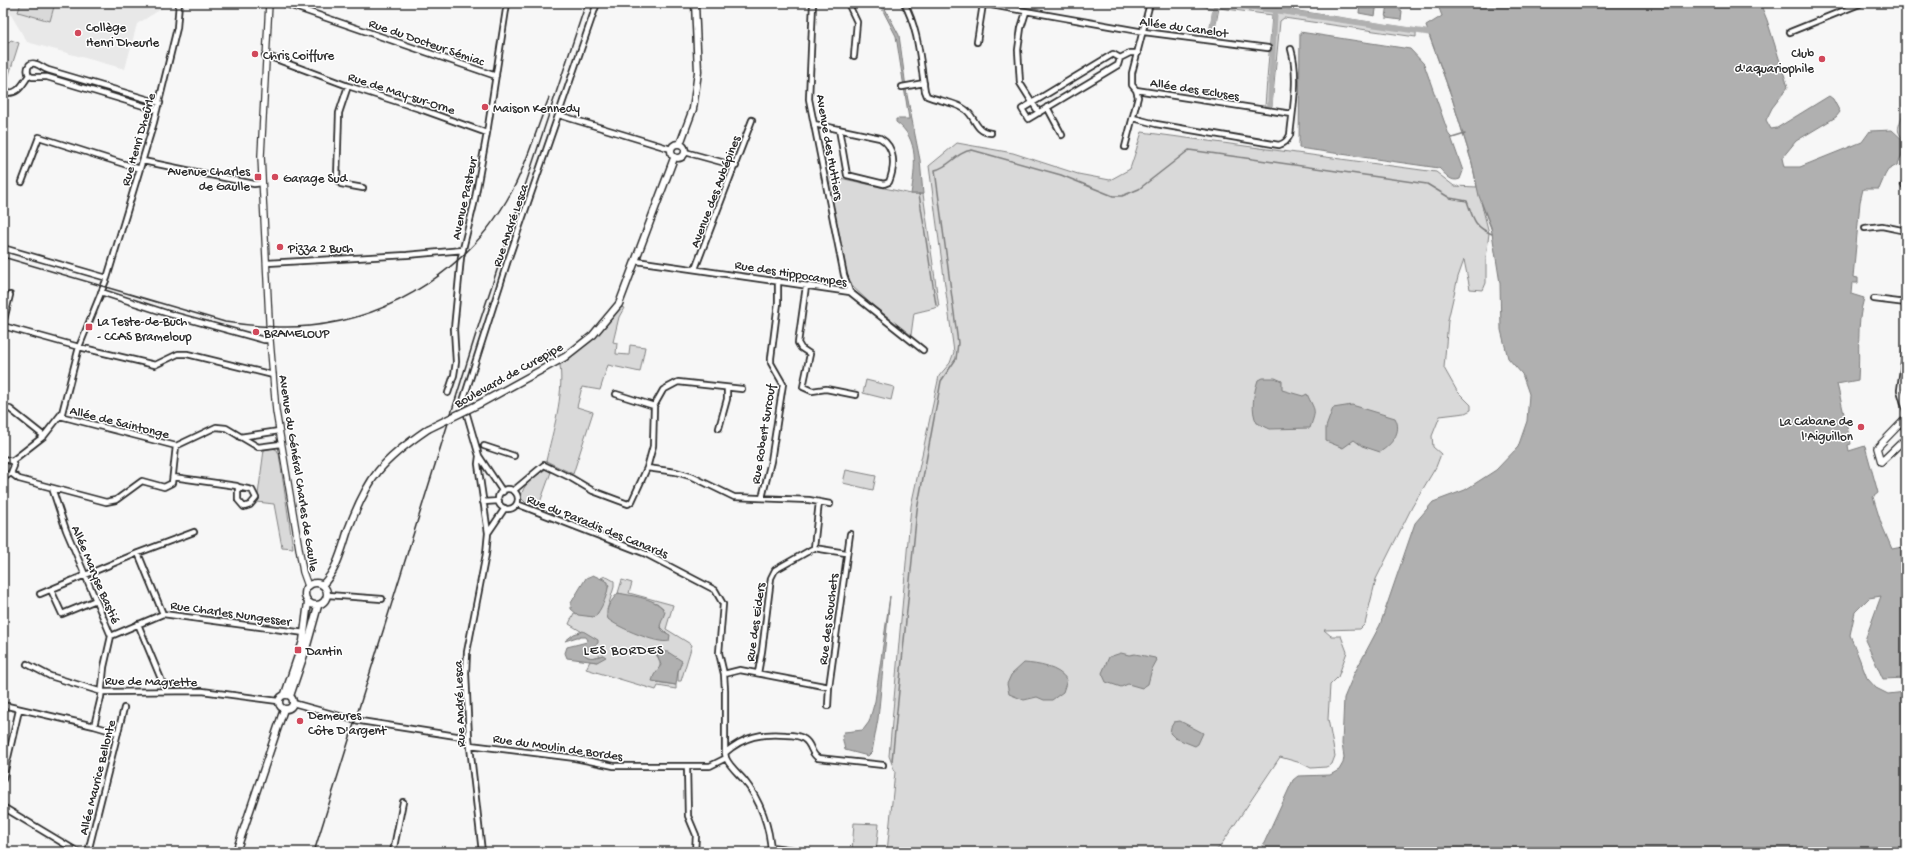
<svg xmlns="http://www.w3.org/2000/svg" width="1909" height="855" font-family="'Gochi Hand',sans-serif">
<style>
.built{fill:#e8e8e8}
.green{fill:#d9d9d9;stroke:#828282}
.water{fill:#b0b0b0;stroke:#7b7b7b}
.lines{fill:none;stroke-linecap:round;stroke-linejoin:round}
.stream{stroke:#7b7b7b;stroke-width:1.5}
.canal{stroke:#b0b0b0;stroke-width:5.5}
.minor-casing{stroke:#2b2b2b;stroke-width:8}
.tertiary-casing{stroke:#2b2b2b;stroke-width:8}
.secondary-casing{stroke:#2b2b2b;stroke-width:9}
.minor{stroke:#fff;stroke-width:4.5}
.tertiary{stroke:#fff;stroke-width:5.5}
.secondary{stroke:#fff;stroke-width:6}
.rail{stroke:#2b2b2b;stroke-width:1.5}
.secondary-bridge-casing{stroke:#2b2b2b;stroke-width:9;stroke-linecap:butt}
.secondary-bridge{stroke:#fff;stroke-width:6}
.poi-dot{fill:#d1495b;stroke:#fff;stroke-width:1.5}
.labels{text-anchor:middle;stroke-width:3;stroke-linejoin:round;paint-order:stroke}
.poi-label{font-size:13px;fill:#2b2b2b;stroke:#fff;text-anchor:start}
.street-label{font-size:13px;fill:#2b2b2b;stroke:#fff}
.neighbourhood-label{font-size:14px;letter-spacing:1px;fill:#2b2b2b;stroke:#fff}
</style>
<rect width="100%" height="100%" fill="#f7f7f7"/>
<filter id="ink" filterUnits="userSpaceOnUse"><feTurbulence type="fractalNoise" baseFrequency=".025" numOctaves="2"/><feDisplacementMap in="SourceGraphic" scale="8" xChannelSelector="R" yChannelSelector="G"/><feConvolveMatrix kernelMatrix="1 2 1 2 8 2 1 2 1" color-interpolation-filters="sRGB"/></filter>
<g filter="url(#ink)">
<path class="built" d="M4,3h167l-34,21 -12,45 -98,-27z"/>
<path class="green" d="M21,3h34l-5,18 -32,-9z
M1185,3h61l170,26v8l-132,-19 -4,3 -8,85h-7l7,-91 -53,-7 -6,31h-5l5,-30 -1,-1z
M1536,3l-44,228 -11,-29 8,31 -3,25v25l-3,7 -13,-1 -6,-29 -6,17 -10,43 -4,48 13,23 14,14v5l-6,3 -25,3 -8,20 1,11 8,7 -5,13 -24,40 -36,72 -11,45 -5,5 -36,1 7,6h10l6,16 -9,25 -8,8 -2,34 7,37 -3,8 -6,3 -15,1 -10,-5 -21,-6 -61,91 -6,4h-326l8,-80 -6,-16 22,-250 28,-130 11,-13 4,-11 -25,-186 28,-23 56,10 65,21 32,6 20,-11 12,-37 294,40 18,14 23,1 -5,-24 -20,-65 -23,-63z
M11,40l8,3 -11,35 -5,-2v-33l4,1z
M1903,100l3,1v41c-11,-12 -8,-12 -4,-26 1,-5 0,-11 1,-16z
M827,175l84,19h12l16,113 -25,6 -3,22 -41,-32 -18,-17 -5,-12z
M621,307l3,1 -5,9 -6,25 4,1 -1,11 13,1 1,-10 15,2 -5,25 -32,-7 -8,25 -18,-3 -5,20 16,5 -20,62 -27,-13c7,-31 18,-64 14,-96 23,-17 45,-35 61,-58z
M866,380l28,7 -3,13 -28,-7z
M273,448l4,2 2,4 14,94 -11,-1 -8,-43 -17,-2 7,-52z
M546,469l5,3 -13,36 -12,-5 -5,-5c1,-14 13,-21 25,-29z
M846,470l30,6 -3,14 -30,-7z
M605,576l9,5v6l-7,23 60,23 -7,-7 3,-18 -6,-5 -39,-10 4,-13 10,3 -3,10 44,12 -7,24 26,16 -11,36h-3v-9l-22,-17c8,8 2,17 -1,27l21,3v4l-18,-3 -2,4 -70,-21 4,-8 7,1 6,-7c-7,2 -14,5 -19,-1l11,-7 -1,-8 -25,-15 5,-11 20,4 3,-2 12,-30 -5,-6 -3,-1z
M854,823l25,1 -3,28h-24z"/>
<path class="water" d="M879,3h3l17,32 8,60 13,65 3,34h-12c4,-26 9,-55 -15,-72v-3h13l-13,-83z
M1360,3h17l-2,13 -16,-3z
M1388,3h13l-1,8h2l-1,9 -15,-2z
M1437,3h235l10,4 24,-1 8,-3h46l7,17 21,67 -16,21 -6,12 5,9 6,-1 52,-32 4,3 7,13 -4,5 -40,24 -14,17 2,9h16l62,-25 8,-11 22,-1 13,12 -4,16 -4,7 -9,5 -3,5 -6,14h-16l-3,13 -7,75 5,1v5h-6l-1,11 13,4c-8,27 -4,54 -6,82l-21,4 14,60 -3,1 1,6 16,-5 12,43 1,4 -5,4 8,26 11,26 10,-2 4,4v20l-3,3 3,7v97l-23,1 -18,-39 16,-44 -12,2 -14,14 -5,23 17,43 9,10 12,6 18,-2v160h-646l33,-72 5,-4 32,-1 9,-5 4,-7 1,-6 -2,-13 2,-46 10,-24 26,-49 35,-102 18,-21 32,-12 31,-20 22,-23 9,-26 2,-27 -7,-20 -14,-16 -7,-28 -1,-47 -9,-56 -12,-31 -7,-33 -20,-65 -26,-72 16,-10z
M1300,32l110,17 14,15 25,71 2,2 12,34 -3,8c-9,4 -15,-5 -21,-11l-140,-20z
M1262,378h13l7,3v9l21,6 4,-2c8,18 10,14 3,34l-40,1 -13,-6c-7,-12 -3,-31 1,-43z
M1352,405l43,13c8,14 -4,27 -15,34l-18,-6 -8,-6 -11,8 -17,-7v-14l7,-19z
M593,575l15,7c2,8 -7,30 -14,35l-16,-2 -7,-6v-6l15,-25z
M618,593c14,3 40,5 47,19l-5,14 3,5 7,4 -1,6c-10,4 -52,-14 -61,-22 -4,-10 3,-18 10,-26z
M890,596l-12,123 -6,33 -4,4 -23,-6 -3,-14 2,-4 19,-2 6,-8 6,-21z
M583,631l15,9v3l-14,11c5,6 12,3 19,1l3,2 -9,5 -30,-4 -2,-5 2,-6 20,-5 1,-2 -2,-3h-9l-12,4 9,-7z
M656,651l12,1 14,9 -4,11 -2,13 -24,-4 2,-6 7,-10z
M1121,653l8,2 6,-1 20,4 2,2 -5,9 -4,15 -6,4 -14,-4 -7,3 -15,-5 -4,-9 7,-16z
M1024,663c14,1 35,4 43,17l-4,12 -11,8h-8l-7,-3 -13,3 -15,-6 -2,-10 4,-9z
M1180,721l23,12 -5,11 -3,2 -20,-8 -5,-5 1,-6 3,-5z"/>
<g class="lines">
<path class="stream" d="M1452,138l13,-4
M919,194l17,111
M892,761l25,-251 24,-129 15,-22 2,-16 -23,-173c15,-3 21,-18 37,-20l89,25 52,21h9l17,-7 50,-39 238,34 23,14 17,3c6,17 7,26 25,33"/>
<path class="canal" d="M1223,3l208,30
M1211,39l5,-36
M1270,104l5,-94"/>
<defs>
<path id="minor" d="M283,3l213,73
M813,3l-4,96 35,176 6,17
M848,3l9,19 -3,34
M904,3c15,27 16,58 21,88l2,5c12,5 29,6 39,14 10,8 9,22 25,23
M980,3l164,29 124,16
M1150,3l-18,70v12l4,5 156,24
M1026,12l-5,16 -3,22 2,33 19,30
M1790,32l72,-29
M977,42l6,-38
M1113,54l7,4 -2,7 -90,54 -6,-10z
M265,55l83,31 72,23 67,24
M1120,58l10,-5h8
M29,75c-3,-5 -1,-14 7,-11 4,1 8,5 12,6l112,33
M29,75l3,2h15l110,33
M348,86l-9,27 -2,65 4,6 22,4
M902,87l22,-4
M3,92c15,4 19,-7 26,-17
M1047,107l15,28
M559,115l112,34
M1133,118l23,6 123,21c6,-2 8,-4 11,-10 3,-28 9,-59 1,-86
M814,124l66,14c16,9 15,29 9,44l-5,2 -37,-9 -8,-46
M1125,147l13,-50 -2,-7
M685,152l51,14
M143,161l111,23 8,-1
M22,182l17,-45 101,32
M1904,185l2,1
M1865,228l17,-2 24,5
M3,248l104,30
M636,261l214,31 73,58
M267,263l140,-8 56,-5
M695,269l57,-149
M806,286l-8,57 3,5 9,6 -7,33 9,4 14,-2 30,6
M101,292l65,21 98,27h6
M1874,299l32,4
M3,324l7,-29
M3,326l76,21 76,18 23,-11h9l86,21
M1906,348l-6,42 6,20
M448,393l6,-18 2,-13 -2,-33 7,-72 13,-53 13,-71 20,-130
M616,394l38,12
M3,407l7,2 34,27
M60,416l116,30 40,-19 10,1 32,19 23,-3
M719,428l8,-29v-10
M240,437l39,-6
M484,446l30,10
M479,456l-1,8 10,69
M3,459l9,2 2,5 -3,7 -8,5
M12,461l32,-25 18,-23 17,-66 28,-69 47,-156 23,-94 2,-25
M647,468l29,4 17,5 41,20 75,3 21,4
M11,473l8,6 87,23 10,-2 26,-19 22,6 8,-4 4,-37
M173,477l64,9 1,1 14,3 4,8 -6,7 -6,2 -6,-7v-13
M52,488l14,42 45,106 -7,31 -3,30 -7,29 24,7
M498 499a10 10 0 1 1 20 0a10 10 0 1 1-20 0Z
M513,491l31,-26 27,13 22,13 35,13 4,-3 15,-33 6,-22 1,-40 9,-16 15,-8 64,7
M503,492l-24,-36 -16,-55 44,-138 90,-260
M762,498l9,-37 12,-77 -12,-21v-5l7,-55v-22
M483,502l16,-1
M517,504l129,50 69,36 8,14 -4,49 5,21 1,16v63
M814,548l32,5
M138,553l25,61
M51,590l11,24 34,-14
M40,594l98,-41 56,-21
M328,595l54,4
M138,624l28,67
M111,636l52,-22 142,19
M27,664l23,12 52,16 100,-1 76,10
M758,673l4,-22 9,-73 4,-8 39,-22 5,-46
M724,674l16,-4 89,17
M293,703l61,17 115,18
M3,705l91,21
M828,706l1,-19 21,-153
M470,745l105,13 39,8h96l16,-8 -1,-5c19,-17 37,-20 61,-18 6,0 13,0 18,4 8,5 6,14 14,19l65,7
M726,758c4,9 12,15 18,22 16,20 26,47 27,72
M687,766l1,50 8,19 -1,17
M3,779l16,-69
M3,807l75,45
M771,847l39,5
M88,852l36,-144
M393,852l10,-50
M482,852l-13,-114 -3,-65 1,-21 19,-98 2,-21 17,-25"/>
<path id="tertiary" d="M269,3l-8,153 9,184 6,71 27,161 5,14
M1906,418l-29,30 4,14 25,-24"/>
<path id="secondary" d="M671 151a7 7 0 1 1 14 0a7 7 0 1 1-14 0Z
M680,144l13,-35 5,-37 -3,-69
M481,403l84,-46 28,-22 26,-31 55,-146
M305 594a11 11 0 1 1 22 0a11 11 0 1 1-22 0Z
M322,585c15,-14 20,-37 26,-55 20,-53 33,-69 80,-101
M285,694l18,-53 5,-39
M279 702a7 7 0 1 1 14 0a7 7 0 1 1-14 0Z
M290,696l16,-47 12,-43
M236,852l48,-143"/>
</defs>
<use href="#minor" class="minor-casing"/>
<use href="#tertiary" class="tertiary-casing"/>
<use href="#secondary" class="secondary-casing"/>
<use href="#minor" class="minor"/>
<use href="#tertiary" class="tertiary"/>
<use href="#secondary" class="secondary"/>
<path class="rail" d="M3,257l222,65c28,4 56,7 84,4 85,-8 163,-60 203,-135 16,-30 24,-62 37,-93
M314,852l165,-528 107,-321"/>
<defs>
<path id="secondary-bridge" d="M428,429l53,-26"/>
</defs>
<use href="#secondary-bridge" class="secondary-bridge-casing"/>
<use href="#secondary-bridge" class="secondary-bridge"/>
</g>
</g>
<g class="poi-dot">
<circle cx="78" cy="33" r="4"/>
<circle cx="255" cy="54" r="4"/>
<circle cx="1822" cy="59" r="4"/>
<circle cx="485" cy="107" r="4"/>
<rect x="254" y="173" width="8" height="8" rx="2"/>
<circle cx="275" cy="177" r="4"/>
<circle cx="280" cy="247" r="4"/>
<rect x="85" y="323" width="8" height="8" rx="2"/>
<circle cx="256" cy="332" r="4"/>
<circle cx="1861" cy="427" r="4"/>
<rect x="294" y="646" width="8" height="8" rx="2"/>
<circle cx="300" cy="721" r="4"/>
</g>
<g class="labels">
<g class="poi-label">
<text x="86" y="31">Collège<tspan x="86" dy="15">Henri Dheurle</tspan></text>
<text x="1814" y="57" text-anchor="end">Club<tspan x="1814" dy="15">d'aquariophile</tspan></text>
<text x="263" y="59">Chris Coiffure</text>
<text x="493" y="112">Maison Kennedy</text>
<text x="250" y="175" text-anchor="end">Avenue Charles<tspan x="250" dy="15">de Gaulle</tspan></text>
<text x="283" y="182">Garage Sud</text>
<text x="288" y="252">Pizza 2 Buch</text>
<text x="97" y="325">La Teste-de-Buch<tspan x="97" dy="15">- CCAS Brameloup</tspan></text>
<text x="264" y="337">BRAMELOUP</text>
<text x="1853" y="425" text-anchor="end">La Cabane de<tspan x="1853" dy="15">l'Aiguillon</tspan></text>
<text x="306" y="655">Dantin</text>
<text x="308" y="719">Demeures<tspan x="308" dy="15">Côte D'argent</tspan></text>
</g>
<g class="street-label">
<text transform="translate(1184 26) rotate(8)" y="5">Allée du Canelot</text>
<text transform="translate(427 41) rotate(19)" y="5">Rue du Docteur Sémiac</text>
<text transform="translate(1195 88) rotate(9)" y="5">Allée des Ecluses</text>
<text transform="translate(402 92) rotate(18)" y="5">Rue de May-sur-Orne</text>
<text transform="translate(137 139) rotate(-74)" y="5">Rue Henri Dheûrle</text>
<text transform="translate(831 147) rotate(80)" y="5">Avenue des Huttiers</text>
<text transform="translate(714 191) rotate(-69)" y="5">Avenue des Aubépines</text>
<text transform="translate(463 198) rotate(-78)" y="5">Avenue Pasteur</text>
<text transform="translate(509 225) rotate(-71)" y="5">Rue André Lesca</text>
<text transform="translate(791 272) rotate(9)" y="5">Rue des Hippocampes</text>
<text transform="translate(508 374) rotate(-29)" y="5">Boulevard de Curepipe</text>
<text transform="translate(120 421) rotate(14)" y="5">Allée de Saintonge</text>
<text transform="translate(762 434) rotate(-81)" y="5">Rue Robert Surcouf</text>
<text transform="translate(300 473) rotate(81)" y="5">Avenue du Général Charles de Gaulle</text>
<text transform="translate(598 525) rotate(22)" y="5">Rue du Paradis des Canards</text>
<text transform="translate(97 574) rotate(67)" y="5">Allée Maryse Bastié</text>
<text transform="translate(231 612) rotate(8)" y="5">Rue Charles Nungesser</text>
<text transform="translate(827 619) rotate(-83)" y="5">Rue des Souchets</text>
<text transform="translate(754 622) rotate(-82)" y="5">Rue des Eiders</text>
<text transform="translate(151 680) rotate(1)" y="5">Rue de Magrette</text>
<text transform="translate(458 704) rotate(-92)" y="5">Rue André Lesca</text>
<text transform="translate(558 746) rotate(8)" y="5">Rue du Moulin de Bordes</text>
<text transform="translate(96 777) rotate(-76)" y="5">Allée Maurice Bellonte</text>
</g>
<g class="neighbourhood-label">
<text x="624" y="654">LES BORDES</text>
</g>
</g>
<rect width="1909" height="855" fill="none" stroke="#fff" stroke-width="16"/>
<rect x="8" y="8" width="1893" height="839" fill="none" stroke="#2b2b2b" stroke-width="1.5" filter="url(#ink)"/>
</svg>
